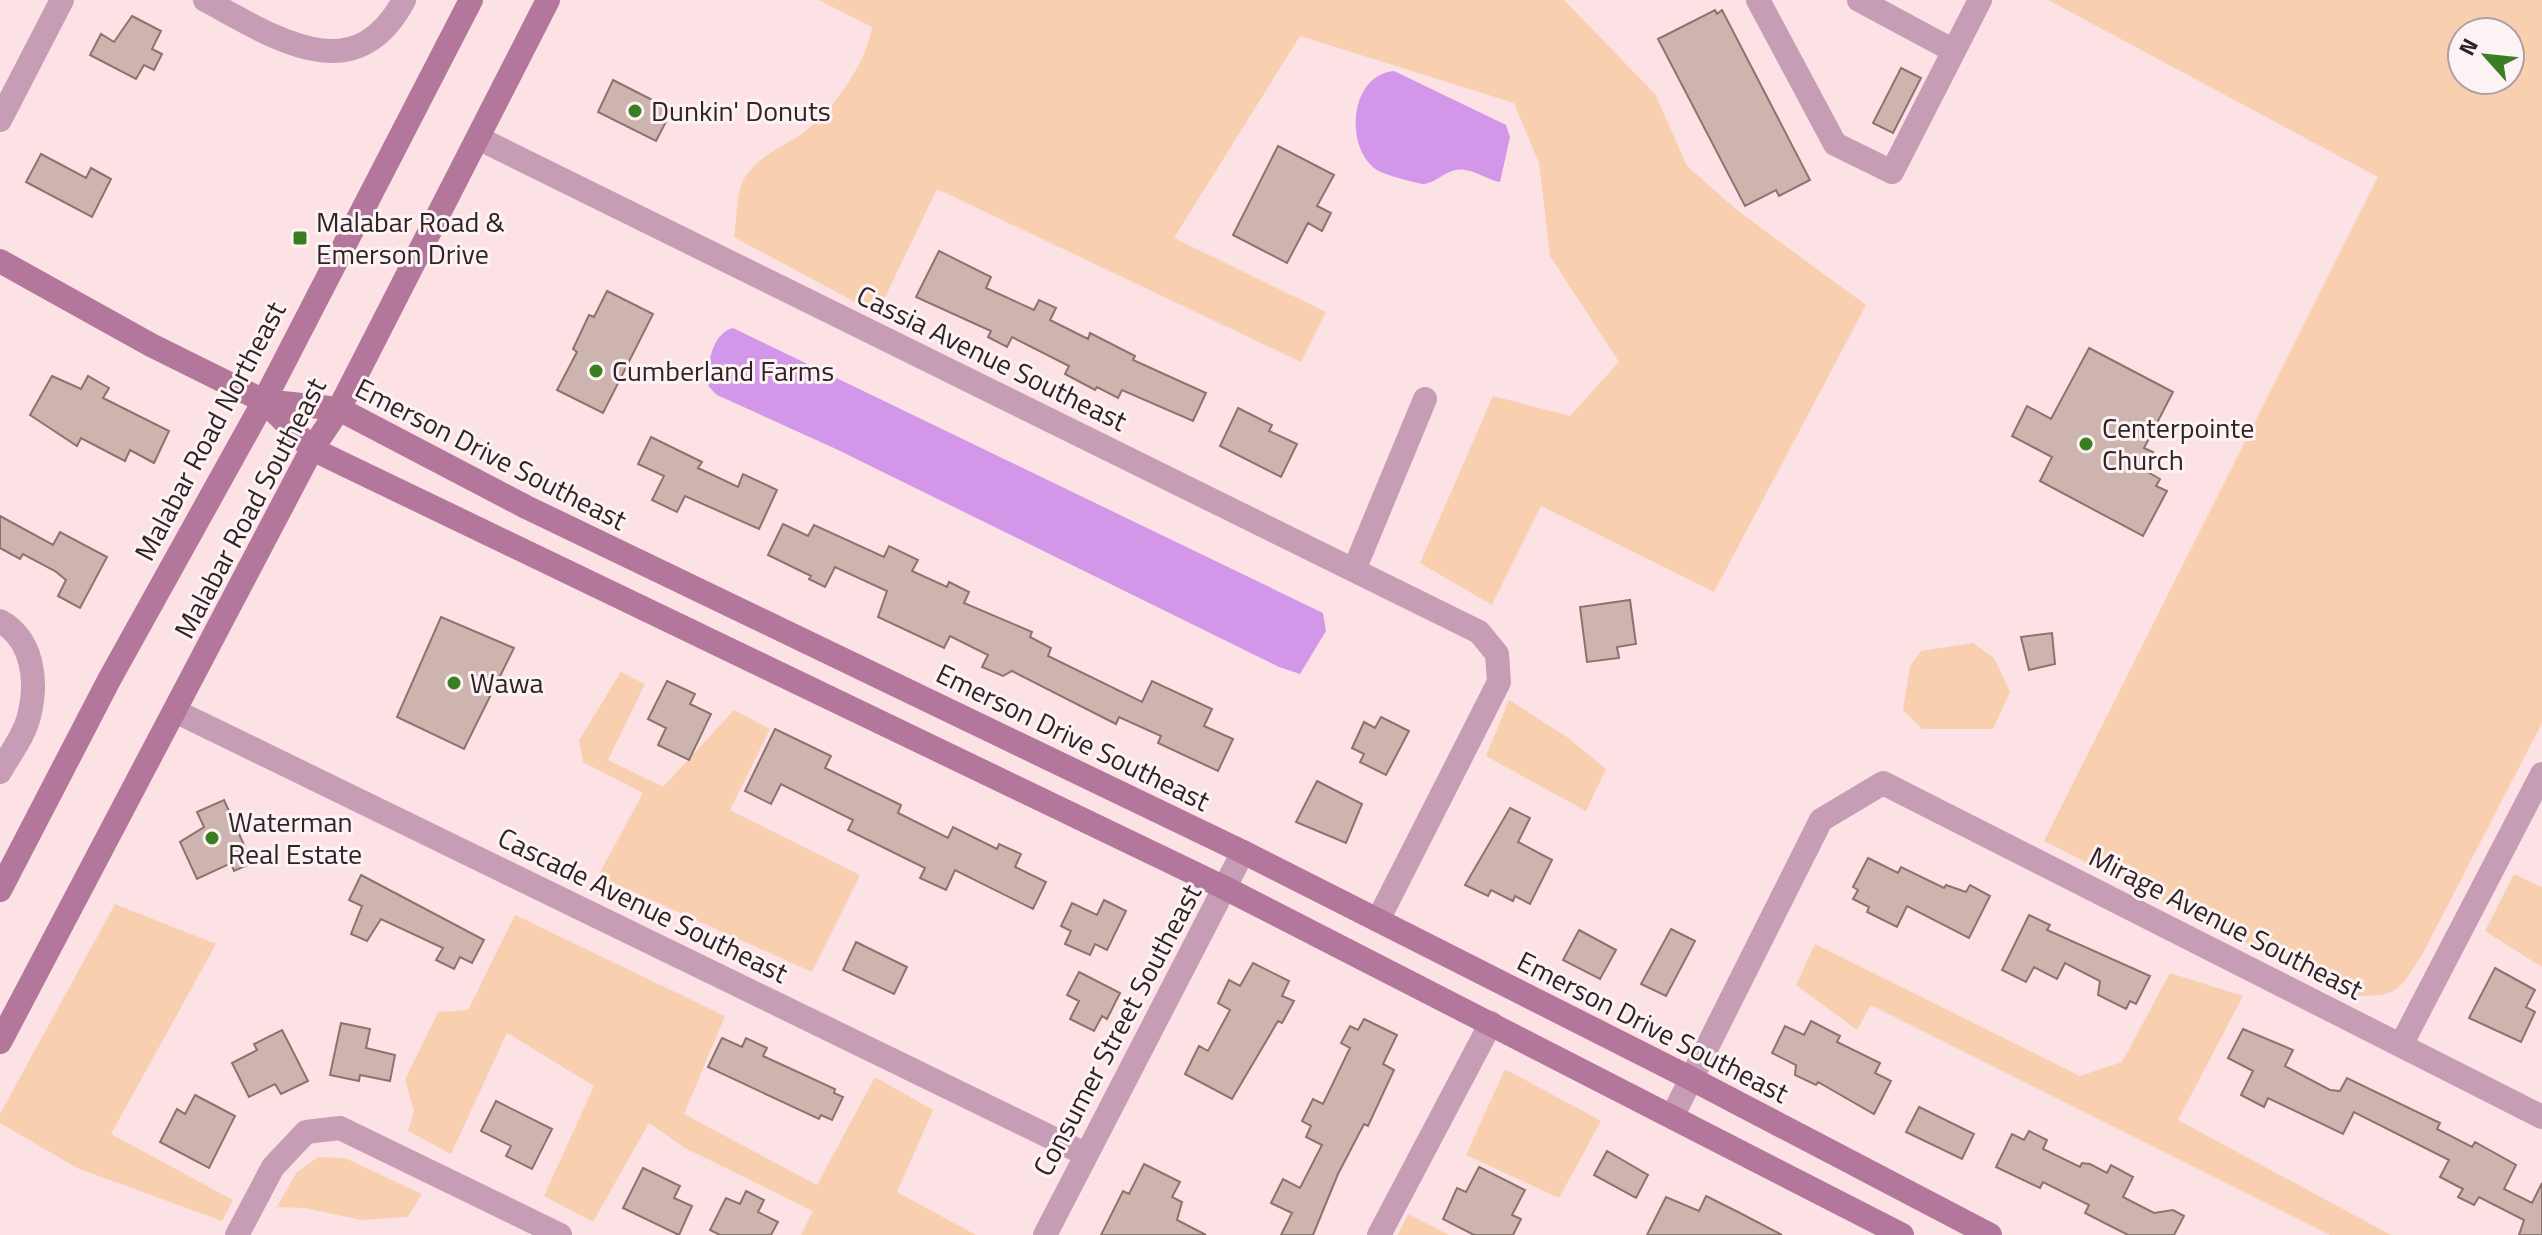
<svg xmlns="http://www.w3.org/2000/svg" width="2542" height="1235" font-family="'Titillium Web',sans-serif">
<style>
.green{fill:#f8d0af;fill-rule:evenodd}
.water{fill:#d397e9}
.building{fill:#cdb4ae;stroke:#8b746e;stroke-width:2}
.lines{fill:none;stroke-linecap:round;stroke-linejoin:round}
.street{stroke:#c69db5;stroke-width:24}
.secondary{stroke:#b3779b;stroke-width:24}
.poi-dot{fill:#397e22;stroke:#fef3f4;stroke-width:3}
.labels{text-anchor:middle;stroke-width:6;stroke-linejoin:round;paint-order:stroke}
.poi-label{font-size:28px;fill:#2e2426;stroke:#fef3f4;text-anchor:start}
.street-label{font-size:28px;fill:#2e2426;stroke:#fef3f4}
</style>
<rect width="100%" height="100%" fill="#fce1e5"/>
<path class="green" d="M819,0h745l91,94 32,72 51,45 128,94 -152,287 -173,-86 -49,99 -72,-42 73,-167 77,20 49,-54 -69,-106 -11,-93 -25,-60 -214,-67 -126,202 152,74 -25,50 -364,-173 -60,125 -143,-77c3,-17 2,-47 11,-60 16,-23 37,-29 58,-44 30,-22 64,-71 69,-106z
M2048,0h494v723l-119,230c-25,40 -26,45 -74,42l-305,-154 334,-664zM2462,32h48v48h-48z
M1973,643l21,15 16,34 -17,37h-71l-19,-19 7,-44 11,-15z
M621,672l24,12 -37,76 55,27 71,-77 36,19 -40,81 130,65 -48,97 -214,-96 45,-83 -60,-31 -4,-22z
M1509,700l58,37 39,32 -20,42 -100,-55z
M2514,874l28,13v80l-57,-36z
M115,904l101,40 -105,190 122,66 -11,21 -145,-53 -77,-45v-9z
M515,915l210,101 -41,98 133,71 58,-108 58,33 -36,82 79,43h-175l12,-24 -128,-63 -36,-25 -56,99 -49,-26 50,-110 -87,-53 -56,121 -43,-23 6,-20 -9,-31 33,-68 30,-2z
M1815,944l265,132 42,-14 48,-89 73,23 -65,124 213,115h-61l-459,-230 -14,25 -61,-45z
M1505,1069l96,52 -42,77 -93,-43z
M318,1157l27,1 77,36 -14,23 -47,3 -56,-12 -28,-1 19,-34z
M1408,1214l41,21h-51z"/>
<path class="water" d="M1394,71l112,54 4,12 -10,45c-12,-2 -24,-11 -35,-12 -17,-3 -26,12 -41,14 -6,0 -42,-10 -47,-14 -33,-22 -28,-95 17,-99z
M733,328l590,285 3,18 -26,43 -21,-7 -443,-218 -119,-54 -8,-8c-3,-18 2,-54 24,-59z"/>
<path class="building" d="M1715,10l2,4 5,-4 88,170 -31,16 -3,-6 -31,16 -87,-167z
M132,16l29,15 -9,18 10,5 -8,16 -10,-5 -8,14 -46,-24 11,-21 13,8z
M1901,68l20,10 -28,55 -20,-10z
M613,80l59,30 -16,31 -58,-29z
M1278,146l56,29 -17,31 14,7 -9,18 -14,-8 -21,40 -54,-28z
M41,154l45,24 5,-10 20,11 -19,38 -66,-35z
M939,251l52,26 -5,11 48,22 5,-10 17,8 -6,12 38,19 2,-6 45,23 -2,4 73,33 -13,28 -71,-31 -4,8 -21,-11 -2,3 -30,-16 4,-8 -57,-29 -5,10 -19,-10 3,-6 -75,-34z
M607,291l46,23 -50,99 -46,-23 20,-38 -4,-3 16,-34 5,2z
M2089,348l84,44 -29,56 9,4 -7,19 14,8 -4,7 11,5 -24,45 -103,-55 12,-24 -40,-21 15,-30 24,13z
M52,376l29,13 7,-13 21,12 -6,10 66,33 -15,32 -24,-13 -5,11 -44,-23 -4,8 -47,-31z
M1238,408l34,17 -3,6 28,13 -16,33 -61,-31z
M651,437l51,25 -4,6 40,19 5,-13 34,16 -18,39 -74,-33 -8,16 -25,-12 12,-24 -26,-12z
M0,516l53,29 7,-13 47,25 -27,51 -22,-12 8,-16 -11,-9 -32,-17 -3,5 -20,-11z
M783,524l25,12 6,-11 70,32 5,-11 29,14 -6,11 35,16 2,-5 20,10 -5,11 68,29 -2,5 21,11 -3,8 94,46 10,-21 60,28 -8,17 29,13 -15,32 -60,-28 3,-7 -42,-19 -3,7 -104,-53 -9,5 -21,-9 6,-12 -38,-19 -6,12 -66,-31 9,-26 -52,-24 -10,20 -16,-8 2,-3 -43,-21z
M1630,600l6,44 -19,3 2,11 -32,4 -7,-55z
M441,617l73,31 -50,101 -67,-32z
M2052,633l3,31 -26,6 -8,-33z
M667,681l28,13 -5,10 21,10 -22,46 -31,-15 8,-17 -18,-9z
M1381,717l28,14 -23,44 -26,-13 4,-8 -12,-6 12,-26 11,6z
M775,729l56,27 -6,12 76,37 -3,8 50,25 5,-11 44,22 2,-5 22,10 -6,13 31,15 -13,27 -78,-39 -9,20 -26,-12 5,-10 -77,-38 5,-10 -72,-36 -10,20 -26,-13z
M1317,781l45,23 -16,39 -50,-21z
M224,800l28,63 -18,8 -3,-8 -34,16 -17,-37 24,-15 -7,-15z
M1510,808l20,10 -12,24 34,18 -22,44 -15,-8 -2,5 -22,-11 -3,6 -23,-11z
M1868,858l30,15 3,-6 43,21 2,-3 20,7 4,-7 20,11 -21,42 -62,-32 -10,21 -30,-15 2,-5 -16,-8 5,-9 -5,-3z
M361,875l123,65 -12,23 -12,-6 -6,12 -18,-9 7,-12 -62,-29 -14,22 -16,-7 11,-28 -13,-6z
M1104,900l22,11 -19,39 -12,-6 -5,11 -25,-11 6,-13 -10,-5 11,-23 25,12z
M2029,915l21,10 -3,5 103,46 -14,28 -6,-3 -4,8 -28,-14 2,-14 -35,-18 -8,16 -23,-12 -8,15 -24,-12z
M1671,929l24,12 -29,55 -25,-12z
M1579,930l37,20 -16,29 -37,-19z
M856,942l51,25 -13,27 -51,-24z
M1253,963l36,18 -7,15 12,5 -12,22 -4,-2 -46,78 -47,-25 14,-28 9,5 22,-41 -12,-7 11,-23 11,6z
M2495,968l40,22 -9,17 9,5 -14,30 -52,-24z
M1079,972l41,21 -13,26 -5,-3 -8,15 -24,-12 9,-18 -12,-6z
M1364,1019l33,16 -14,29 11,6 -26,56 -4,-2 -26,50 -25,61h-32l11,-22 -21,-10 12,-24 17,9 22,-43 -16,-8 5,-11 -9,-5 11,-22 10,5 27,-56 -9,-5 9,-17 8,4z
M1811,1021l29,15 -3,6 43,21 -5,10 16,8 -17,33 -56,-32 -2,3 -21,-10 1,-10 -24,-12 13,-27 19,9z
M341,1023l29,6 -4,19 29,7 -5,26 -30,-6 -1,6 -29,-6z
M2243,1029l50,21 -8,16 45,24 10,1 7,-13 93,45 -3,6 35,18 3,-5 41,23 -12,24 28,14 10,-20v52h-23l5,-15 -45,-23 -5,8 -16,-8 5,-8 -23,-12 9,-17 -95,-48 -11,22 -75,-36 -4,9 -23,-12 12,-24 -25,-13z
M282,1030l26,51 -27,13 -6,-10 -26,13 -17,-34 25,-13 -3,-6z
M722,1038l20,9 4,-9 21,10 -4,8 72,33 -1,4 9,4 -11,23 -11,-5 -2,4 -111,-52z
M195,1095l40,21 -26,52 -49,-26 17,-33 8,5z
M496,1101l56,28 -20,40 -26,-13 5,-10 -30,-15z
M1919,1107l55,27 -12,25 -56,-27z
M2029,1131l18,9 -4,9 37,18 2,-4 8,1 17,9 4,-8 22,12 -10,20 31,16 19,-3 11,6 -10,19h-46l-43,-22 4,-8 -46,-23 -3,6 -44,-21 16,-33 12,6z
M1607,1151l41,24 -12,23 -42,-23z
M1144,1164l36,18 -8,15 10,5 -5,18 29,15h-105l22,-44 6,3z
M1479,1167l46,23 -13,25 9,4 -8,16h-39l-31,-16 14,-31 9,4z
M643,1168l37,18 -6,12 18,8 -13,29 -56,-27z
M746,1191l18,9 -6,12 20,10 -7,13h-51l-10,-5 16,-32 14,6z
M1706,1196l34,17 42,22h-135l19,-38 33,14z"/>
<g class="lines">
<path class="street" d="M205,0c68,36 149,94 199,0
M1758,0l77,144 57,28 88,-172
M1859,0l95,51
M0,120l62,-120
M478,138l1001,494 18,22 2,28 -121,238
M1354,570l71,-171
M0,621c33,18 38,60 29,95 -4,19 -20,39 -29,56
M175,711l910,443
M2401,1045l141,-271
M1673,1115l148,-295 62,-37 659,334
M237,1235l36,-68 33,-35 34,-4 220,107
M1045,1235l198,-383
M1379,1235l112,-212"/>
<path class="secondary" d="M0,261l151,84 113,56 48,48 913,439 677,347
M264,401l75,8 187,98 717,345 447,226 300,157
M0,890l109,-210 155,-279 207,-401
M0,1042l312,-593 27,-40 209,-409"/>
</g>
<g class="poi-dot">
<circle cx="635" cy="111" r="8"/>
<rect x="292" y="230" width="16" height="16" rx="4"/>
<circle cx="596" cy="371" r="8"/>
<circle cx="2086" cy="444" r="8"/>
<circle cx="454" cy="683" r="8"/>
<circle cx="212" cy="838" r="8"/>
</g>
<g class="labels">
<g class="poi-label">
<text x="651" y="121">Dunkin' Donuts</text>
<text x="316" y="232">Malabar Road &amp;<tspan x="316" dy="32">Emerson Drive</tspan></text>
<text x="612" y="381">Cumberland Farms</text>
<text x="2102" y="438">Centerpointe<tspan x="2102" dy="32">Church</tspan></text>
<text x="470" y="693">Wawa</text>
<text x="228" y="832">Waterman<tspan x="228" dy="32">Real Estate</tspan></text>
</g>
<g class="street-label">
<text transform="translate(992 358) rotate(26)" y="10">Cassia Avenue Southeast</text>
<text transform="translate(210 431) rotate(-62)" y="10">Malabar Road Northeast</text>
<text transform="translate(491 454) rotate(27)" y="10">Emerson Drive Southeast</text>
<text transform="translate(250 508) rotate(-62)" y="10">Malabar Road Southeast</text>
<text transform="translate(1073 737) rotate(26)" y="10">Emerson Drive Southeast</text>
<text transform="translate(643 905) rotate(26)" y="10">Cascade Avenue Southeast</text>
<text transform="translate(2226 923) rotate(27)" y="10">Mirage Avenue Southeast</text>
<text transform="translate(1653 1027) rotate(27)" y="10">Emerson Drive Southeast</text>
<text transform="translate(1117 1030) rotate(-62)" y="10">Consumer Street Southeast</text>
</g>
</g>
<g transform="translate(2486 56) rotate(297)"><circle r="38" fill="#fef3f4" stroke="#aba0a2" stroke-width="2"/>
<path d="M0-6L14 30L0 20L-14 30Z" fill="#397e22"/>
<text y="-12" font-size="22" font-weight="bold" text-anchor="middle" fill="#2e2426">N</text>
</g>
</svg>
